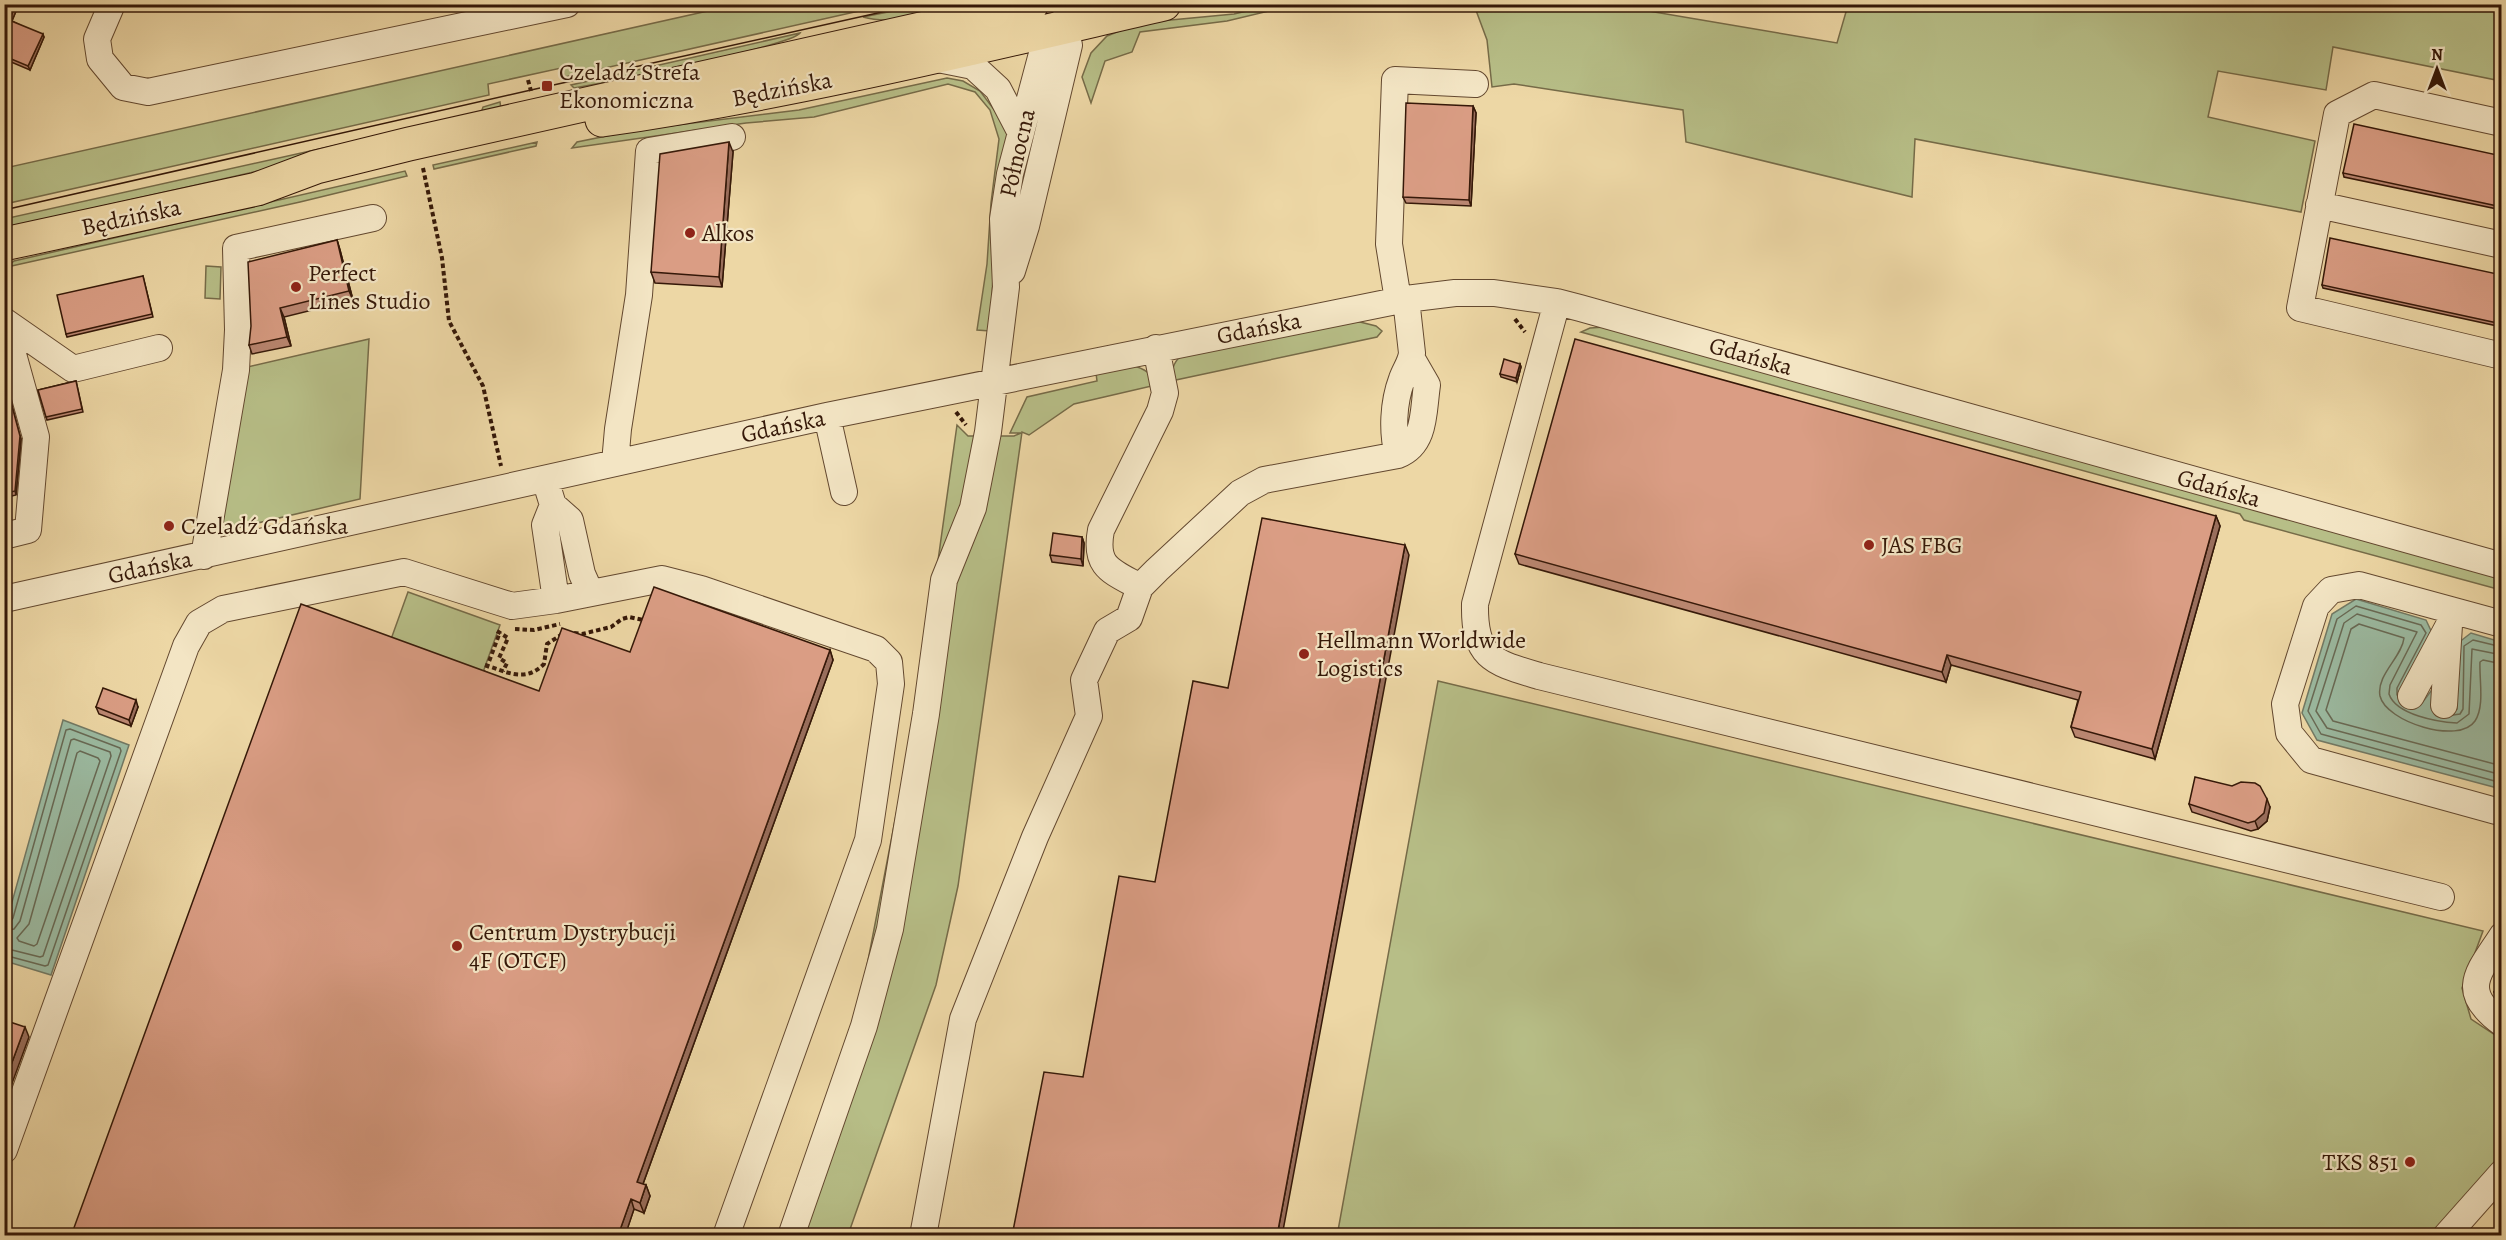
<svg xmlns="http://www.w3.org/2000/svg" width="2506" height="1240" font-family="Alegreya,serif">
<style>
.green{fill:#b7be87;stroke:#766b48;stroke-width:1.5}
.water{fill:#9bbaa1;stroke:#727964;stroke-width:1.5}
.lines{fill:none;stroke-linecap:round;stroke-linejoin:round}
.shore{stroke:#686954;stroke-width:1.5}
.minor-casing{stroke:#63482f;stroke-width:28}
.major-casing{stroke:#351808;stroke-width:35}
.path{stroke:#351808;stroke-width:4;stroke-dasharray:4.5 3;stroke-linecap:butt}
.minor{stroke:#f3e5c4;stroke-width:26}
.major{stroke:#edd7a5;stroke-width:33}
.tram{stroke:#351808;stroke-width:1.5}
.wall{fill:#bb8772;stroke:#351808;stroke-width:1.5}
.shaded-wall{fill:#996e5c;stroke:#351808;stroke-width:1.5}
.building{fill:#da9d84;stroke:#351808;stroke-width:1.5}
.poi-dot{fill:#8f2418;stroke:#f3e5c4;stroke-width:2}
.labels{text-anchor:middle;stroke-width:4.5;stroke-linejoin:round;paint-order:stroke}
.poi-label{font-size:24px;fill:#351808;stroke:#f3e5c4;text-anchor:start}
.street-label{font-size:24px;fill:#351808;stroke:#f3e5c4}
</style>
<rect width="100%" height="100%" fill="#edd7a5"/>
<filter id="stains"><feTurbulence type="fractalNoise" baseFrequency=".00333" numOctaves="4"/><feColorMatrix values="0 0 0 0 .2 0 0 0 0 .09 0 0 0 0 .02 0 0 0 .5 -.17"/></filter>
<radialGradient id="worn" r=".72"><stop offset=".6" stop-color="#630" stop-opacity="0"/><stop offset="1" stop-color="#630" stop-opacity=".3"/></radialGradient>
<path class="green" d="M739,4l147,1 -321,72 -4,-9 -73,16 1,11 -484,109v-36z
M923,5h35c-29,8 -64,21 -95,12z
M1273,5h21l-67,16 -87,11 -8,20 -27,9 -14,42 -9,-26 9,-24 16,-17 20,-8 33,-7 74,-7z
M1474,5h139l224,38 11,-38h653v76l-168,-34 -7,43 -108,-19 -10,46 107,24 -14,71 -386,-73 -3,58 -226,-55 -3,-32 -169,-26 -22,3 -5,-47z
M800,33c-9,13 -197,50 -226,55l-3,-3z
M947,78l16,3 17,10 25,33 4,21 -14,97 -5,89 -13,-1 10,-66 4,-61 8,-64 -9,-29 -15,-18 -27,-8 -134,33 -68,6 -174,25 5,-6 59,-12 163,-20z
M500,102l2,14 -497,112 -1,-9 477,-106 2,-6z
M537,142l-1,4 -102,23 -1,-4z
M405,171l2,5 -107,26 -293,65 7,-6z
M206,266l15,1 -1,32 -15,-1z
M1352,320l24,6 6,5 -5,6 -206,44c1,-14 3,-21 15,-29z
M1605,327l896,250v13l-257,-70 -4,-6 -659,-182 9,-4z
M369,339l-9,160 -145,34 28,-165z
M1132,365c12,4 19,7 24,20l-82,19 -45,31 -7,-3 -64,454 -22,99 -88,250 -67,1 79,-234 59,-306 38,-271 11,11h46l7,-3h-11l17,-36 70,-16 -1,-8z
M408,592l92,33 -18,50 -92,-33z
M1438,681l1045,250 -21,57 9,31 30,20v121l-60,75 -1104,1z"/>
<path class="water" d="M2356,599l70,21 7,15 -31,57 20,11 12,-16 2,20 21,2 1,-66 13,-10 30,9v147l-184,-49 -15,-27 30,-99z
M63,720l66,25 -78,230 -46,-14v-34z"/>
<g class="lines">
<path class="shore" d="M2502,655l-30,-6 -3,65 -12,9c-19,-1 -61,-8 -68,-29l1,-9 27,-53 -60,-18 -13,9 -28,88 11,17 175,47
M2502,664l-19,-4 -3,2c-1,17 5,44 -5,59 -16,24 -89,1 -95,-25 -4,-21 22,-39 24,-58l-45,-14 -8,5 -25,81 7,11 169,45
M2397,695v-7l29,-55 -5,-8 -65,-19 -19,13 -29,92 13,23 181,49
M2453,715l7,-1 3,-5 1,-63 9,-6 29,7
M80,751l18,7 2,3 -63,183 -3,2 -15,-5 -2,-3 12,-14 48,-171z
M4,923l6,-1 3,-4 53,-188 4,-1 50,19 1,3 -73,214 -3,1 -41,-11
M4,931l10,-2 6,-8 51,-181 3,-1 36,13 1,4 -68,200 -3,1 -36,-9"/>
<defs>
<path id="minor" d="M112,4l-15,35 3,20 23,28 25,5 419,-88
M938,59l35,7 25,23 23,44
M2502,123l-128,-28 -37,19 -37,194 202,48
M2319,205l183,40
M1012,271l14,-45 43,-181 -7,-17
M1398,300l-9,-56 6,-164 80,4
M1557,302l-82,302c-1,54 17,58 64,72l902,221
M4,321l69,48 86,-21
M4,322l32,115 -8,93 -24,6
M827,416l17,76
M1398,455c-6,-23 -5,-52 4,-76 3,-9 9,-16 10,-26l-6,-54
M615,463l3,-34 21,-134 10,-144 83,-14
M545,479l8,26 17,15 12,54 8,18
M553,505l-8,20 11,75
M204,556l32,-186 2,-40 -2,-82 137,-30
M1140,587c-29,-16 -46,-20 -39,-57l59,-119 5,-18 -9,-45
M4,599l823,-183 579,-117 49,-6h39l63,9 23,6 922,258
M2502,624l-143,-39 -28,5 -15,16 -31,98 4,29 22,27 185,51 6,-1
M2411,696l38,-71 -5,80
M2502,936c-24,37 -44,55 0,87
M4,1150l182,-504 13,-23 24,-14 181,-37 108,34 44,-6 106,-21 39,10 175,60 13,13 2,22 -23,156 -142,396
M791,1236l73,-210 26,-97 36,-215 18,-134 29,-72 15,-76 18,-145 -3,-68 7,-45 34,-128 18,-18 8,-24
M923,1236l40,-217 72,-182 54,-121 -5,-36 23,-49 22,-13 11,-31 17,-17 83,-77 24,-13 134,-25c28,-11 25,-44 29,-70l-15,-26
M2446,1236l56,-63"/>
<path id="major" d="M602,120c189,-27 376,-73 562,-116
M4,244l253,-55 59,-22 93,-23 623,-140"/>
</defs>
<use href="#minor" class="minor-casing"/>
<use href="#major" class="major-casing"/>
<path class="path" d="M1187,10h40
M528,80l3,11
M423,168l19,90 7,63 34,65 18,80
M1515,319l10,13
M956,412l10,13
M515,629l19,1 26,-6
M497,631l11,7 -9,20 8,5 -4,8
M574,633l8,1 29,-7 11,-8 7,-2 14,3 1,-2
M485,665c22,7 40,18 59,-1l3,-20 14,-9
M484,675l16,-43"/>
<use href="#minor" class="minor"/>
<use href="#major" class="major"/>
<path class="tram" d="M4,210l527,-120 387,-86"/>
</g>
<path class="wall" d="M4,4h15l-7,17 32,16 -14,33 -26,-11z
M1473,106l3,7 -5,93 -65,-3 -3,-6z
M733,152l-11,135 -67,-4 -4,-11z
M2502,156v54l-158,-33 -1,-4z
M337,240l3,10 13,50 -69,17 7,29 -39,8 -3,-9z
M2502,275v52l-179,-39 -1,-3z
M143,276l10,41 -86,20 -1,-3z
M1520,364l1,3 -4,15 -16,-5 -1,-3z
M76,381l7,31 -36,8 -9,-30z
M4,396l17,43 -5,56 -12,3z
M2216,516l4,10 -65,233 -80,-22 -4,-10 7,-27 -127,-35 -5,17 -427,-118 -4,-10z
M1082,537l2,6 -1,23 -31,-4 -2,-7z
M830,650l3,10 -190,524 3,1 4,11 -6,17 -10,-4 -8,23 4,1v3h-559l468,-545 91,-39z
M96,707h42l-7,19 -32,-12z
M2189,804l81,3 -3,14 -9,8 -7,2 -59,-19z
M2502,983v18l-6,-4 -2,-5z"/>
<path class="shaded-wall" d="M16,4h3l-8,19 -2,-3z
M43,34l1,3 -14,33 -2,-4z
M1473,106l3,7 -5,93 -2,-6z
M729,142l4,10 -11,135 -3,-10z
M337,240l3,10 13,50 -4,-9z
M280,308l4,9 7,29 -4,-9z
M1520,364l1,3 -4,15 -1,-4z
M9,395l12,44 -5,56 -1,-4z
M2216,516l4,10 -65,233 -3,-10z
M1082,537l2,6 -1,23 -2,-7z
M1405,545l4,10 -127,681h-5z
M830,650l3,10 -193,532 -3,-10z
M1947,655l4,10 -5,17 -4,-10z
M136,700l2,7 -7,19 -2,-6z
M2267,799l3,8 -3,14 -9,8 -3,-8z
M25,1027l4,10 -22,60 -3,-7v-6z
M646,1185l4,11 -6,17 -4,-10z
M631,1199l3,10 -9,27 -5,-6z"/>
<path class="building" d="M4,4h12l-7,16 34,14 -15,32 -24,-10z
M1406,103l67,3 -4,94 -66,-3z
M2354,124l148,32v51l-159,-34z
M729,142l-10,135 -68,-5 9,-118z
M2330,238l172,37v49l-180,-39z
M337,240l12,51 -69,17 7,29 -38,8 2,-19 -3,-64z
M143,276l9,38 -86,20 -9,-39z
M1575,339l641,177 -64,233 -81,-22 10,-35 -134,-37 -5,17 -427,-118z
M1504,359l16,5 -4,14 -16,-4z
M76,381l6,28 -36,8 -8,-27z
M9,395l11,41 -5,55 -11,3v-98z
M1262,518l143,27 -128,691h-265l32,-164 39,5 36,-201 36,6 38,-201 35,7z
M1053,533l29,4 -1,22 -31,-4z
M654,587l176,63 -193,532 9,3 -6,18 -9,-4 -11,31 10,3 -1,3h-558l230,-632 238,87 23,-63 68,24z
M103,688l33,12 -7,20 -33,-13z
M2195,777l37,9 9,-4 14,1 5,3 7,13 -3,14 -9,8 -7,2 -59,-19z
M2502,983v15l-8,-6z
M4,1020l21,7 -21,57z
M2502,1225v11h-9v-2z"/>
<g class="poi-dot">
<rect x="541" y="80" width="12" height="12" rx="3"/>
<circle cx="690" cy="233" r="6"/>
<circle cx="296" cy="287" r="6"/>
<circle cx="169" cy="526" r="6"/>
<circle cx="1869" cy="545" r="6"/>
<circle cx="1304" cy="654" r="6"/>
<circle cx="457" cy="946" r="6"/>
<circle cx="2410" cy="1162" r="6"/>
</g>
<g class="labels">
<g class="poi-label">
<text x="559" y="80">Czeladź Strefa<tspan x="559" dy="28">Ekonomiczna</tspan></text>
<text x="702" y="241">Alkos</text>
<text x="308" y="281">Perfect<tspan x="308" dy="28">Lines Studio</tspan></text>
<text x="181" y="534">Czeladź Gdańska</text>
<text x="1881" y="553">JAS FBG</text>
<text x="1316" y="648">Hellmann Worldwide<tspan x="1316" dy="28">Logistics</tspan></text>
<text x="469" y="940">Centrum Dystrybucji<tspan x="469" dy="28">4F (OTCF)</tspan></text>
<text x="2398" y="1170" text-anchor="end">TKS 851</text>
</g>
<g class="street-label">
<text transform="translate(782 89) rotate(-11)" y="8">Będzińska</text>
<text transform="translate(1017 153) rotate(-77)" y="8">Północna</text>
<text transform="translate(131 217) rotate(-12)" y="8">Będzińska</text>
<text transform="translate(1259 328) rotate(-11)" y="8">Gdańska</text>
<text transform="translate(1751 356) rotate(16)" y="8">Gdańska</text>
<text transform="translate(783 426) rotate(-12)" y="8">Gdańska</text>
<text transform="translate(2219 488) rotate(16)" y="8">Gdańska</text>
<text transform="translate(150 567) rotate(-12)" y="8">Gdańska</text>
</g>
</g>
<rect width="2506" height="1240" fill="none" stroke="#edd7a5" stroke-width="24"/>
<rect x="6" y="6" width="2494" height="1228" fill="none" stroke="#351808" stroke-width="3"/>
<rect x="12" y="12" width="2482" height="1216" fill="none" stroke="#351808" stroke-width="1.5"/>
<g transform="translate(2437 69)" stroke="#f3e5c4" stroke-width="4.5" paint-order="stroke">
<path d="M0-4.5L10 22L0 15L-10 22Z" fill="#351808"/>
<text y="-9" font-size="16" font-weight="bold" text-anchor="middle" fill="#351808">N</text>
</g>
<rect width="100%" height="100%" filter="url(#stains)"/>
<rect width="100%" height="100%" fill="url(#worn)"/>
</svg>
